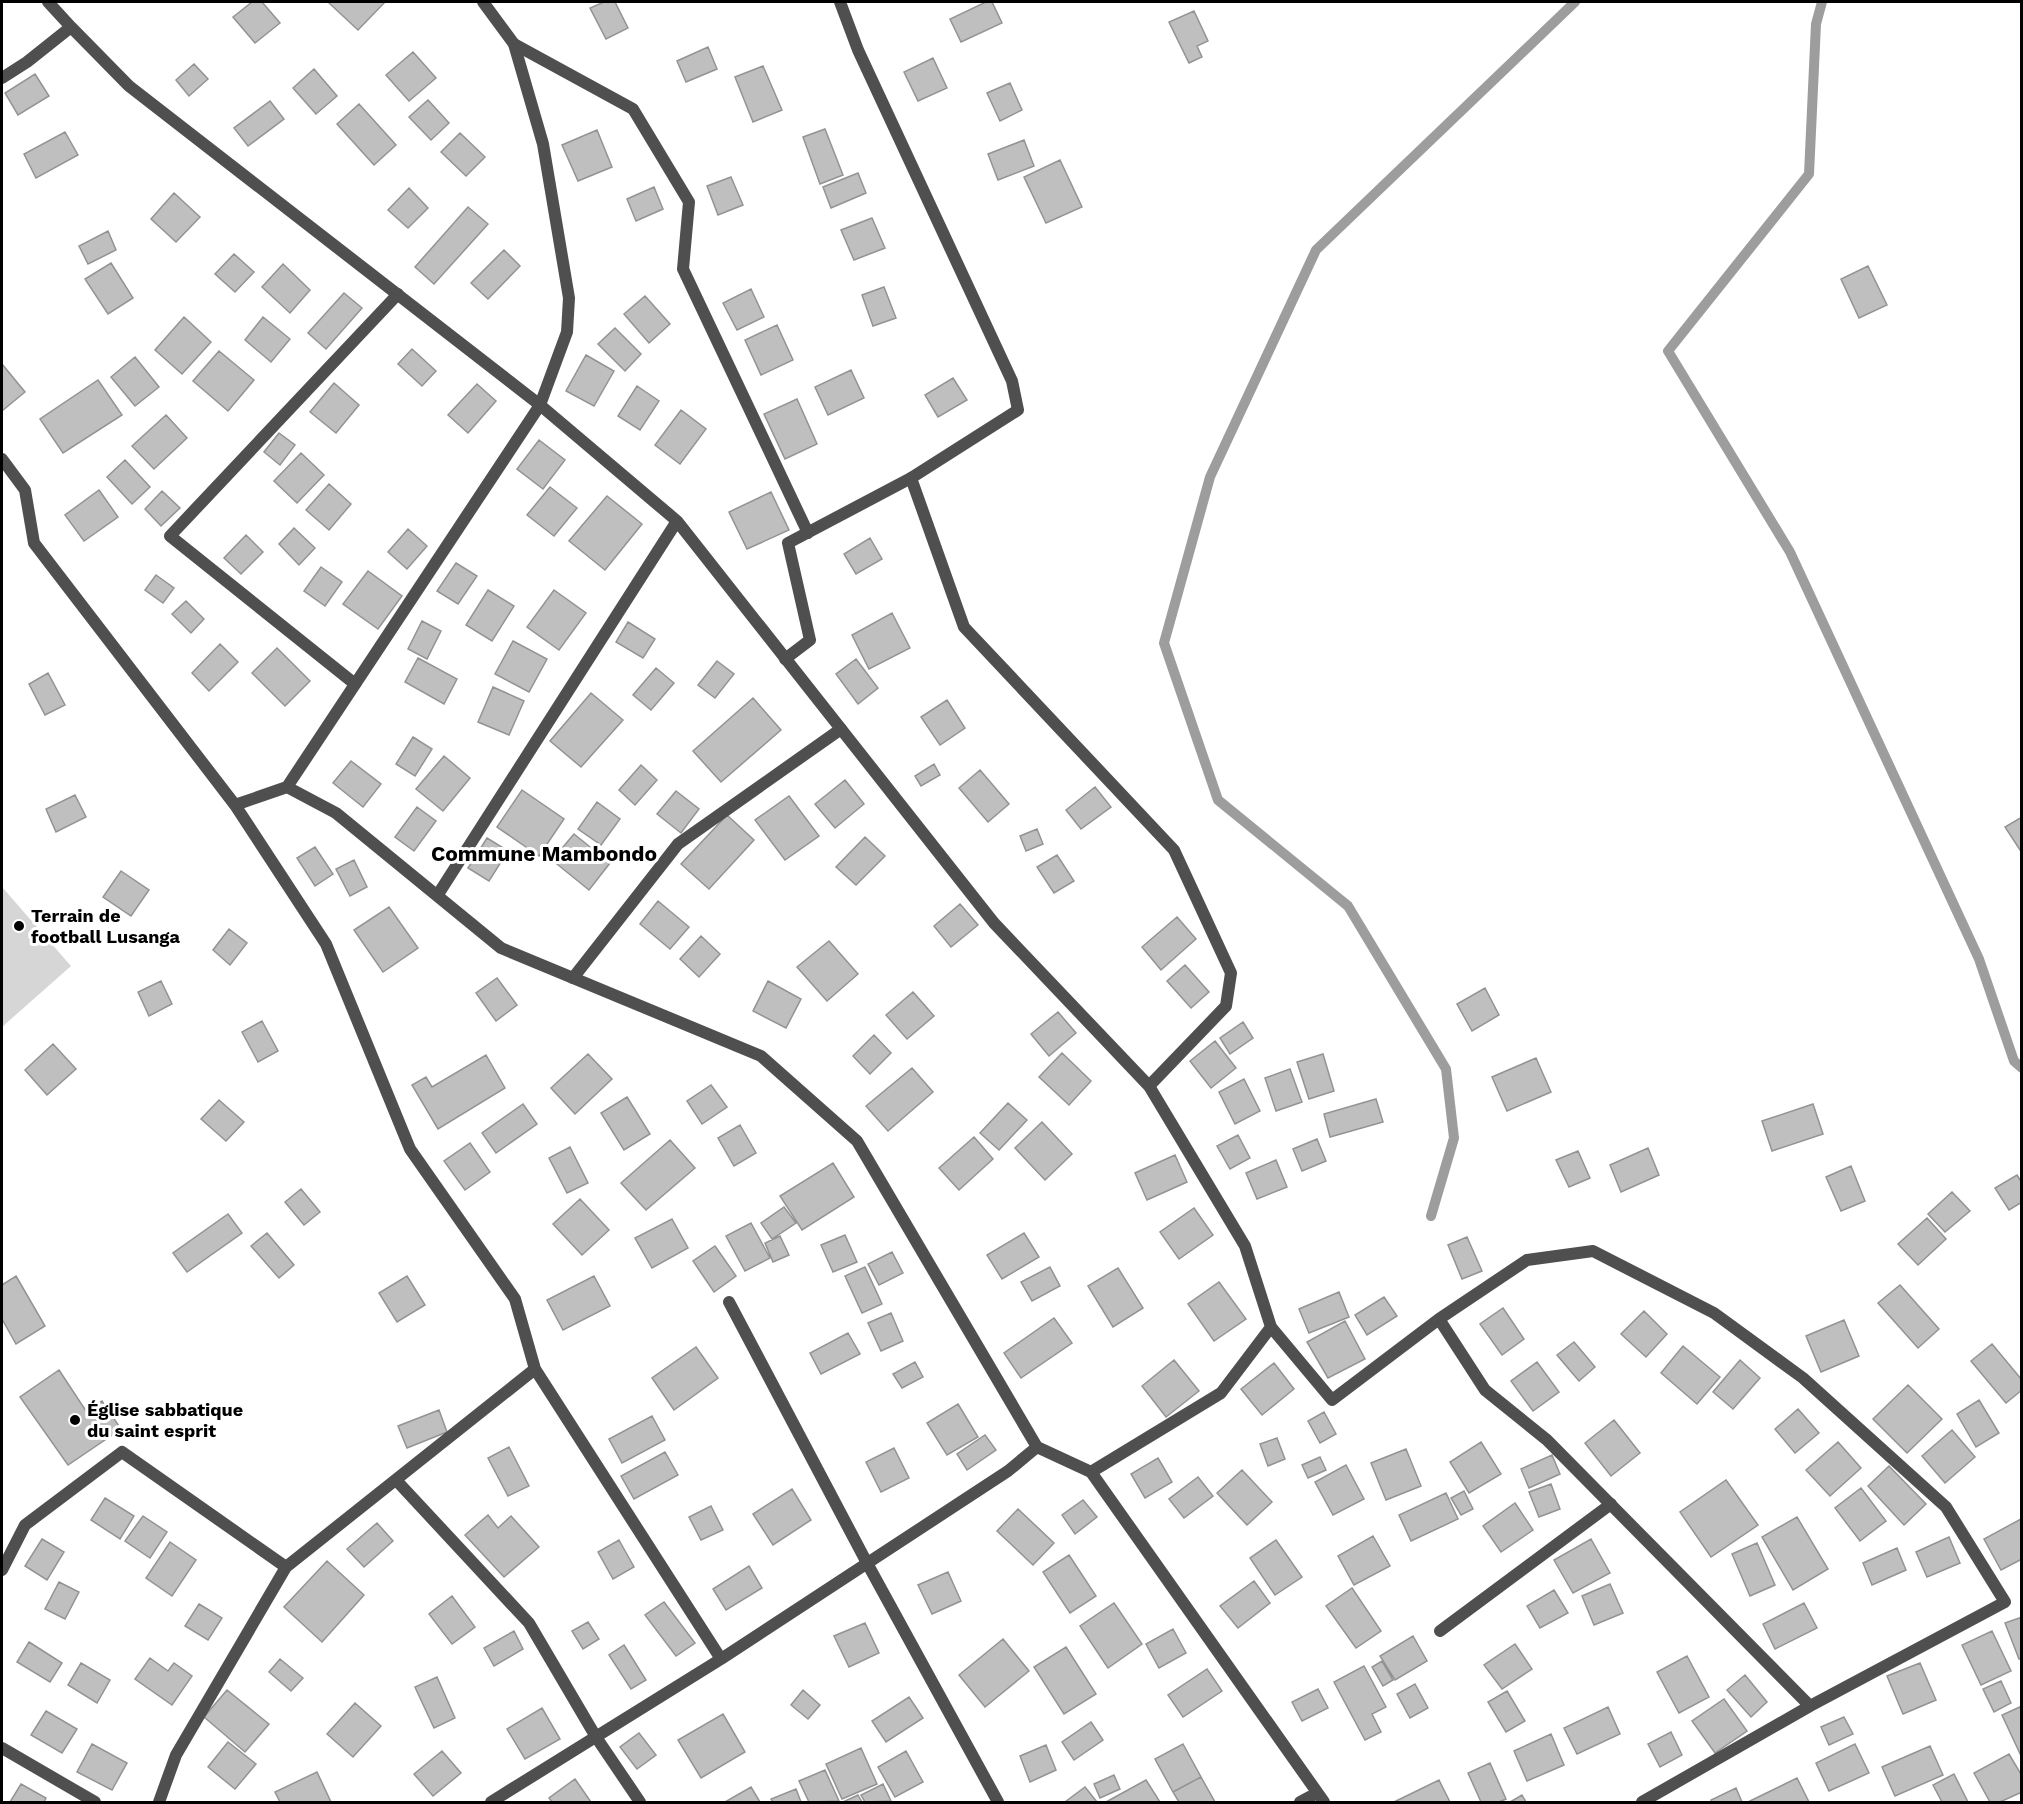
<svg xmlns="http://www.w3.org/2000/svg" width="2023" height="1804" font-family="'Work Sans',sans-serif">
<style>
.green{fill:#d6d6d6}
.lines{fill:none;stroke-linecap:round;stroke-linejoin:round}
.stream{stroke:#9d9d9d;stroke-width:10}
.building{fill:#bfbfbf;stroke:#939393;stroke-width:1.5}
.lane{stroke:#4f4f4f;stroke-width:12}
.street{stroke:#4f4f4f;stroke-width:12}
.poi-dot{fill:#000;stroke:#fff;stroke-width:2}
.labels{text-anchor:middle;stroke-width:6;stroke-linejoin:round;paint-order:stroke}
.poi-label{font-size:18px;font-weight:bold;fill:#000;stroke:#fff;text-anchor:start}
.quarter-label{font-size:21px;font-weight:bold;fill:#000;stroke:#fff}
</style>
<rect width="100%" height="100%" fill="#fff"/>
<path class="green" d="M2,887l69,79 -69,61z"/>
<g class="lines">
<path class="stream" d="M1822,2l-6,22 -7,150 -141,177 122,201 189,407 35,102 8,7
M1431,1216l23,-78 -8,-69 -98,-163 -130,-106 -54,-157 46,-166 106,-227 259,-248"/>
</g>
<path class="building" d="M252,2h10l18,21 -25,20 -22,-26z
M331,2h54l-27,28 -29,-27z
M604,2h11l13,26 -22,11 -16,-31z
M986,2h6l10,21 -41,19 -11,-23z
M1194,11l14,30 -11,5 5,11 -13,6 -20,-41z
M708,47l9,22 -31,13 -9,-21z
M413,52l23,26 -27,23 -23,-26z
M933,58l14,30 -29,13 -14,-29z
M194,64l14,15 -19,17 -13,-16z
M763,66l19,44 -29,12 -18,-45z
M314,69l23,27 -21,18 -23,-26z
M35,74l14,22 -31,19 -13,-22z
M1010,83l12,27 -22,11 -13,-28z
M428,100l21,23 -18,17 -22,-23z
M270,101l14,18 -36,27 -14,-18z
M359,104l37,41 -22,20 -37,-41z
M825,129l18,46 -23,9 -17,-47z
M597,130l15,37 -34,14 -16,-36z
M65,132l13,23 -42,23 -12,-24z
M460,133l25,24 -19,19 -25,-24z
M1024,140l10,26 -36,14 -10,-26z
M1060,160l22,47 -36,16 -22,-46z
M858,173l8,20 -35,15 -8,-21z
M731,177l12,28 -25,10 -11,-29z
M654,187l9,22 -27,12 -9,-22z
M409,188l19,20 -20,20 -20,-18z
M174,193l26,24 -24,25 -25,-23z
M468,207l20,17 -54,60 -19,-17z
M872,218l13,30 -31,12 -13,-30z
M108,231l8,19 -28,14 -9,-18z
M504,250l16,16 -32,33 -17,-16z
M234,254l20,18 -19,20 -20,-18z
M111,263l22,35 -25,16 -23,-35z
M283,264l27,26 -20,23 -28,-26z
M1868,266l19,39 -28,13 -18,-39z
M884,287l12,31 -23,8 -11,-31z
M751,289l13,28 -27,13 -14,-27z
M344,293l18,15 -36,41 -18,-16z
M645,296l25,28 -21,19 -25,-29z
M184,317l27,25 -29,32 -27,-24z
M263,317l27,22 -19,23 -26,-22z
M777,325l16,35 -32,15 -16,-35z
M615,328l26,26 -16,17 -27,-27z
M412,349l24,22 -14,15 -24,-22z
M219,351l35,29 -26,31 -35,-30z
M586,355l28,16 -20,35 -28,-15z
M135,357l24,30 -24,19 -24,-29z
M2,364l23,28 -23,19z
M851,370l13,28 -36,17 -13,-28z
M953,378l14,22 -29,17 -13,-22z
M98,380l24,35 -59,38 -23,-34z
M334,383l25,22 -23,28 -26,-21z
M477,384l19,17 -28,32 -20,-18z
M637,386l22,15 -19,29 -22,-14z
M797,399l20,45 -32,15 -21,-45z
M681,410l25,19 -26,35 -25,-19z
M166,415l21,23 -33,31 -22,-23z
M279,433l16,12 -15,20 -16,-13z
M539,440l26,20 -22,29 -26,-20z
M301,453l23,22 -27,28 -23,-22z
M125,460l25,27 -18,17 -25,-27z
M329,484l22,20 -22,26 -23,-20z
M550,487l27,21 -23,28 -27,-21z
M99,490l19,27 -34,24 -19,-26z
M162,491l18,17 -19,18 -16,-17z
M771,492l18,38 -42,19 -18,-37z
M607,496l35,28 -37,46 -36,-29z
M294,528l21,20 -16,17 -20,-21z
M408,529l19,17 -20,23 -19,-17z
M246,535l17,17 -22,22 -17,-16z
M870,538l12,21 -26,15 -12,-20z
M456,563l21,13 -19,28 -21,-13z
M321,567l21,15 -17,24 -21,-15z
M368,571l34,25 -24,33 -35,-25z
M156,575l18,13 -11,15 -18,-13z
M488,590l26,16 -22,35 -26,-16z
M554,590l32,23 -27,37 -32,-23z
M186,601l18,18 -13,14 -19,-19z
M892,613l18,35 -41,21 -17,-34z
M422,621l19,10 -14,28 -19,-10z
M628,622l27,17 -12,19 -27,-16z
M513,641l34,18 -18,33 -34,-18z
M220,644l18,18 -29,29 -17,-18z
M277,648l33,33 -25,25 -33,-33z
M418,658l39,21 -13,25 -39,-22z
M856,659l22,29 -20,16 -22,-30z
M717,661l17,13 -19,24 -17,-13z
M656,668l18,15 -23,27 -18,-15z
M48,673l17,32 -20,10 -16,-31z
M493,687l31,14 -15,34 -31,-13z
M591,693l32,27 -42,47 -31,-26z
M753,698l28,32 -60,52 -28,-31z
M947,700l18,28 -25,17 -19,-28z
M413,737l19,12 -17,27 -19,-12z
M444,756l26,22 -27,33 -27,-22z
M351,761l30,23 -18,23 -30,-24z
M934,764l6,11 -19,11 -6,-10z
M641,765l16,15 -22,25 -16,-15z
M980,770l29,34 -21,18 -29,-34z
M845,780l19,24 -29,24 -20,-24z
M1095,787l16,20 -30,22 -15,-19z
M522,790l42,29 -25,37 -42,-29z
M676,791l23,18 -18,24 -24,-19z
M75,795l11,22 -30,15 -10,-23z
M789,796l30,40 -34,24 -30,-40z
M597,802l23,17 -19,26 -23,-16z
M417,807l19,14 -22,30 -19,-14z
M727,815l27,25 -45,49 -28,-25z
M2022,817v36l-17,-26z
M1037,829l6,15 -17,7 -6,-15z
M574,834l36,29 -21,27 -37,-30z
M865,837l20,19 -29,29 -20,-18z
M487,838l21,13 -19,30 -21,-13z
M315,847l18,27 -18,12 -18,-28z
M1057,855l17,26 -20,12 -17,-26z
M354,860l13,27 -17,9 -14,-27z
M121,871l28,19 -18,26 -28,-19z
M658,901l31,26 -19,22 -30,-25z
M960,904l18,21 -27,22 -17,-21z
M389,907l29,41 -35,24 -29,-42z
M1177,917l19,22 -35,31 -19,-23z
M229,929l18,14 -17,22 -17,-15z
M701,936l19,18 -21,23 -19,-18z
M829,941l29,33 -31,27 -30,-34z
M1185,965l24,27 -18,16 -24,-27z
M497,978l20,27 -21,16 -20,-28z
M161,981l11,23 -23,12 -11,-24z
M768,981l33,18 -15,29 -33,-17z
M1485,988l14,27 -27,16 -15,-27z
M913,992l21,24 -27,23 -21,-24z
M1058,1012l18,21 -27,23 -18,-22z
M262,1021l16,30 -20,11 -16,-30z
M1243,1022l10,16 -23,16 -10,-16z
M874,1035l17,18 -21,21 -17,-18z
M1215,1041l21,27 -25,20 -21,-27z
M53,1044l23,25 -29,26 -22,-25z
M1062,1053l29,28 -22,24 -30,-28z
M588,1054l24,25 -37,35 -24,-26z
M1323,1054l11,37 -25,8 -12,-37z
M486,1055l19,33 -67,41 -26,-44 14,-8 6,10z
M1536,1058l15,34 -44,19 -15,-34z
M912,1068l21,24 -45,39 -22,-25z
M1290,1069l12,33 -26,9 -11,-33z
M1244,1079l16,32 -25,13 -16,-32z
M711,1085l16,22 -25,17 -15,-23z
M627,1097l23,37 -26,16 -23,-37z
M1376,1099l7,23 -53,15 -6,-23z
M219,1100l25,22 -18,19 -25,-22z
M1008,1103l19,17 -28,30 -19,-17z
M523,1104l14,20 -41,29 -14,-20z
M1813,1104l10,30 -51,17 -10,-30z
M1042,1122l30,32 -27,26 -30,-32z
M740,1125l16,28 -22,13 -16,-28z
M1238,1135l12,23 -20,11 -13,-23z
M974,1137l19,22 -34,31 -20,-22z
M1317,1139l9,22 -24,10 -9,-22z
M670,1140l25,28 -49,42 -25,-27z
M470,1143l20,29 -25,18 -21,-29z
M570,1147l18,36 -21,10 -18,-35z
M1648,1148l11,27 -38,17 -11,-27z
M1578,1151l12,27 -21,9 -13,-27z
M1175,1155l12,27 -40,18 -12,-27z
M1276,1160l11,27 -30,12 -11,-26z
M833,1163l21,34 -52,33 -22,-34z
M1851,1166l14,35 -24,10 -15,-34z
M2017,1175l5,8v19l-13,8 -14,-22z
M301,1189l19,23 -16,13 -19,-23z
M1952,1192l18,19 -25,21 -17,-18z
M580,1199l29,31 -27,25 -29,-31z
M784,1207l12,16 -24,16 -11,-16z
M1194,1208l19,27 -34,24 -19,-27z
M228,1214l14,19 -55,39 -14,-19z
M1927,1218l19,21 -28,26 -20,-21z
M672,1219l16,29 -36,20 -17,-30z
M751,1223l19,35 -25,13 -19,-35z
M267,1233l27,32 -15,13 -28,-32z
M1024,1233l15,24 -37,22 -15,-24z
M845,1235l12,27 -24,10 -12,-27z
M780,1236l9,19 -16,7 -8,-19z
M1467,1237l15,34 -20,8 -14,-34z
M715,1246l21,30 -22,16 -21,-31z
M892,1252l11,21 -24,12 -11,-21z
M865,1267l17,37 -20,9 -17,-37z
M1050,1267l10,19 -28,15 -11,-19z
M1118,1268l25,40 -30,19 -25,-41z
M16,1276l29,50 -29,18 -14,-25v-34z
M407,1276l18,29 -28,17 -18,-29z
M594,1276l16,30 -47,24 -16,-30z
M1219,1282l27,37 -32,22 -26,-37z
M1900,1285l39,44 -21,19 -40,-45z
M1339,1292l10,25 -40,16 -10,-24z
M1384,1297l13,19 -30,19 -12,-20z
M1503,1308l21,31 -22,16 -22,-31z
M1644,1311l23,23 -21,23 -25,-23z
M891,1313l12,28 -22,10 -13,-28z
M1054,1318l18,25 -51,35 -17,-25z
M1844,1320l15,36 -38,16 -15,-36z
M1345,1321l20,38 -37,19 -21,-36z
M848,1333l12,21 -39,20 -11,-21z
M1574,1342l21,25 -16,14 -22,-26z
M1992,1344l30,36v10l-16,13 -35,-42z
M1683,1346l37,31 -23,27 -36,-31z
M696,1347l22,31 -44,32 -22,-32z
M1174,1360l25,31 -33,26 -24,-31z
M1740,1360l20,18 -27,31 -20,-17z
M915,1362l8,15 -21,11 -9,-14z
M1537,1362l22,30 -26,19 -22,-30z
M1274,1363l20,26 -32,26 -21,-26z
M59,1370l27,41 16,-10 19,28 -53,36 -48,-68z
M1908,1385l34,34 -35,34 -34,-34z
M1979,1400l20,33 -23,14 -19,-33z
M958,1404l20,33 -31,18 -20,-32z
M1798,1409l21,24 -24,20 -20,-24z
M439,1410l8,22 -40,16 -9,-22z
M1324,1412l12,22 -16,9 -12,-22z
M652,1416l13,24 -43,23 -13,-24z
M1614,1420l26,33 -29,23 -26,-33z
M1952,1430l23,27 -30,26 -23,-27z
M985,1435l11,15 -29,20 -10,-16z
M1277,1438l8,21 -17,7 -8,-22z
M1481,1442l20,32 -32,19 -19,-31z
M1838,1442l23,26 -31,28 -24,-26z
M509,1447l20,39 -21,10 -20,-38z
M894,1448l15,30 -28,14 -15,-30z
M1406,1449l15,37 -35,14 -15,-37z
M665,1452l13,23 -44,24 -13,-23z
M1552,1455l8,19 -31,14 -8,-19z
M1320,1457l6,13 -18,8 -6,-13z
M1158,1458l14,24 -27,16 -14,-24z
M1346,1465l18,34 -31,16 -18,-33z
M1889,1466l37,38 -22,21 -36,-39z
M1242,1470l30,32 -25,23 -30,-32z
M1198,1477l15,19 -29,22 -15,-19z
M1726,1480l32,45 -47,32 -31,-45z
M1551,1484l9,25 -21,8 -10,-25z
M1861,1488l25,33 -26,20 -25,-33z
M792,1489l19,31 -38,25 -20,-31z
M1464,1491l9,18 -12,6 -10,-17z
M1446,1493l12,26 -47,22 -12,-26z
M105,1498l29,18 -14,23 -29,-19z
M1083,1500l14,17 -22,17 -13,-19z
M1515,1503l18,27 -32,22 -18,-26z
M711,1506l12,24 -22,10 -12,-23z
M1018,1509l36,34 -21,22 -36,-34z
M488,1515l10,13 13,-12 28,31 -35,30 -39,-42z
M143,1516l24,16 -17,26 -25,-17z
M1797,1517l31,52 -35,21 -31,-53z
M2021,1519l1,40 -21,11 -17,-31z
M377,1523l16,18 -29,26 -17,-18z
M1373,1536l17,30 -36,19 -16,-29z
M1949,1537l11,26 -33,14 -11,-25z
M42,1539l22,13 -17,28 -22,-14z
M1591,1539l19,34 -37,20 -19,-33z
M619,1540l15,27 -21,12 -15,-27z
M1276,1540l26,37 -27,18 -25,-37z
M170,1542l26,18 -24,36 -26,-18z
M1757,1543l18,42 -25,11 -18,-42z
M1897,1548l9,22 -34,15 -9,-22z
M1069,1555l27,41 -26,17 -27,-41z
M327,1561l37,34 -42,47 -38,-35z
M749,1566l13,22 -36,22 -13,-21z
M948,1572l13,29 -29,13 -14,-29z
M1254,1581l16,22 -32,25 -18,-22z
M59,1582l20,10 -14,27 -20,-10z
M1610,1584l13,29 -29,12 -12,-29z
M1352,1588l29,43 -25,17 -30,-42z
M1554,1590l14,23 -28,15 -13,-22z
M452,1596l23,31 -23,17 -23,-30z
M664,1602l31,41 -19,13 -31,-41z
M1114,1603l28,41 -34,24 -28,-42z
M1804,1603l13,25 -42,21 -12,-25z
M199,1604l23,14 -14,22 -23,-14z
M2022,1617v41l-3,1 -14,-36z
M588,1622l11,17 -16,10 -11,-18z
M865,1623l14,30 -30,14 -15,-31z
M1173,1629l13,24 -27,15 -13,-24z
M514,1631l9,18 -29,17 -10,-18z
M1992,1631l19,40 -30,14 -19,-40z
M1413,1636l14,25 -32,19 -15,-24z
M1003,1639l26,32 -44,36 -26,-32z
M29,1642l33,21 -12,19 -33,-20z
M1515,1644l17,25 -30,20 -18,-24z
M624,1645l22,35 -15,9 -22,-34z
M1066,1647l30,47 -32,20 -30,-47z
M1687,1656l22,41 -30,16 -22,-41z
M150,1658l18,13 6,-8 18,13 -20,29 -37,-26z
M280,1659l23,19 -12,13 -22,-19z
M1382,1661l11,19 -10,6 -11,-19z
M81,1663l29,17 -13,23 -29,-18z
M1920,1663l16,37 -33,14 -16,-38z
M1364,1666l22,41 -14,7 9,18 -16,8 -31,-58z
M1207,1669l15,22 -39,26 -15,-22z
M1745,1675l22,27 -16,15 -24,-27z
M437,1677l18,41 -21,10 -19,-41z
M2001,1681l10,22 -17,9 -11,-23z
M1415,1684l13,24 -18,10 -13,-24z
M1318,1689l10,19 -26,13 -10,-19z
M227,1690l42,34 -24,28 -41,-35z
M803,1690l17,15 -12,14 -17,-14z
M1507,1691l18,30 -19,11 -18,-30z
M909,1697l14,21 -37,24 -14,-21z
M1724,1699l23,32 -32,22 -23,-32z
M355,1703l26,23 -28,31 -26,-23z
M2022,1706v52l-20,-43z
M1608,1707l12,27 -43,20 -13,-26z
M542,1708l18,31 -35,20 -18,-30z
M46,1711l31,18 -15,24 -31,-18z
M723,1714l22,38 -44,26 -23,-38z
M1844,1717l9,17 -24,11 -8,-18z
M1091,1722l12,18 -29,20 -12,-18z
M1671,1732l11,23 -22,12 -12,-23z
M639,1733l17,22 -19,14 -17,-22z
M1551,1734l13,31 -37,16 -13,-30z
M228,1742l28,22 -21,25 -27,-22z
M92,1744l35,19 -15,27 -35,-18z
M1183,1744l18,33 -28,15 -18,-33z
M1855,1744l14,29 -40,18 -13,-28z
M1046,1745l10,25 -26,12 -10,-26z
M1930,1746l13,29 -48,21 -13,-29z
M861,1748l16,36 -35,15 -16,-35z
M442,1751l19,22 -28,23 -19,-22z
M906,1751l17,31 -28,15 -17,-30z
M2009,1754l13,22v16l-22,10h-10l-16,-29z
M1490,1763l16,36 -7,3h-18l-13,-29z
M825,1770l14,31 -30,1 -10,-21z
M317,1772l14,30h-51l-5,-10z
M1954,1774l14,28h-26l-9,-17z
M1114,1775l6,14 -20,9 -6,-14z
M1201,1777l14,25h-36l-6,-10z
M1797,1778l12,24h-61z
M575,1779l16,23h-39l-3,-4z
M1146,1780l14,22h-54z
M1439,1780l11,22h-56z
M21,1784l25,14 -2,4h-34z
M883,1784l8,17 -26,1 -4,-7z
M751,1787l9,15h-35z
M1085,1787l12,15h-32z
M1736,1788l6,14h-30l-1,-2z
M796,1789l5,13h-28l-2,-3z
M858,1795l4,7h-19z
M1522,1795l4,7h-16z"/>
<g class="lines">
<path class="lane" d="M514,44l119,65 56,93 -6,67 125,264
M785,659l25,-19 -22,-97 123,-65
M355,684l-185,-148 228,-242
M573,978l105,-134 163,-115
M396,1480l133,143 67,114 44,65
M2,1570l23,-45 97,-73 164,115
M1440,1631l171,-127
M2,1748l93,54"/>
<path class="street" d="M48,2l23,25 58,59 411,319 137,116 317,402 155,163 96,160 26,81 -50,66 -130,79
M840,2l18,48 154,331 6,29 -107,68 53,149 210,223 57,123 -5,33 -77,80
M2,78l25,-16 44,-35
M2,459l23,31 9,53 201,262 52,-18 49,26 165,135 260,108 96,85 180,306 54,25 233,330
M287,787l253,-382 27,-73 2,-34 -26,-154 -29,-100 -31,-42
M235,805l91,139 84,205 105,150 20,70 186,290
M437,896l240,-375
M729,1302l138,261 131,239
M1439,1319l46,71 62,50 263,266
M1271,1327l61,73 107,-81 88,-59 66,-9 121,62 89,65 143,129 59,95 -195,104 -168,96
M159,1802l17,-47 110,-188 249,-198
M491,1802l230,-143 287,-188 29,-24
M1300,1802l17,-9"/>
</g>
<g class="poi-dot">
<circle cx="19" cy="926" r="6"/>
<circle cx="75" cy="1420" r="6"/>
</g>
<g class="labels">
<g class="poi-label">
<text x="31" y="922">Terrain de<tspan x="31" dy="21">football Lusanga</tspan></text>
<text x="87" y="1416">Église sabbatique<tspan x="87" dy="21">du saint esprit</tspan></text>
</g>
<g class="quarter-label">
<text x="544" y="861">Commune Mambondo</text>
</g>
</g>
<rect width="2023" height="1804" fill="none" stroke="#000000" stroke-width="6"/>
</svg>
